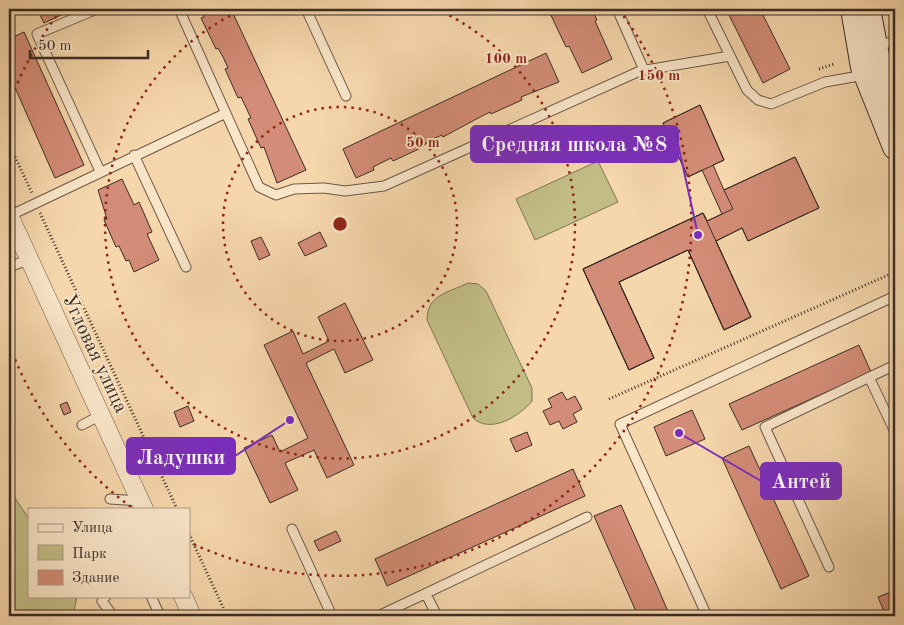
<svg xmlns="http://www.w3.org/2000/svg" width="904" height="625" font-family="'Old Standard TT',serif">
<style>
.green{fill:#c2bd85;stroke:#7e7556}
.building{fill:#d38c77;stroke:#3b2d27}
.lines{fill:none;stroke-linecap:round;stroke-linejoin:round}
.service-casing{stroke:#6a5848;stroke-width:11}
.minor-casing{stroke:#6a5848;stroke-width:19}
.secondary-casing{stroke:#3b2d27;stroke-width:26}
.path{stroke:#3b2d27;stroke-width:3;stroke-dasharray:1 2.5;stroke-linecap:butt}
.service{stroke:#f9e5c8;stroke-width:9}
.minor{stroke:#f9e5c8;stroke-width:18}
.secondary{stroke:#f9e5c8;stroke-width:24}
.ring{fill:none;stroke:#8f2418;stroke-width:2.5;stroke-dasharray:2.5 5}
.labels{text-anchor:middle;stroke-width:4;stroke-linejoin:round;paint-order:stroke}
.street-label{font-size:20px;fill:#3b2d27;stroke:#f9e5c8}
.centre{fill:#8f2418;stroke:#f9e5c8;stroke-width:2.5}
.ring-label{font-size:15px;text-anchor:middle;font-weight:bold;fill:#8f2418;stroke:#f9e5c8;stroke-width:4;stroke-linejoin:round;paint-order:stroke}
.leader{fill:none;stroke:#7b2cbf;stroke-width:2}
.callout-dot{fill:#7b2cbf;stroke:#f9e5c8;stroke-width:2}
.callout{fill:#7b2cbf;stroke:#7b2cbf;stroke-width:2}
.callout-label{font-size:21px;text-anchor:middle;font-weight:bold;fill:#fff}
</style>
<rect width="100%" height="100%" fill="#f6d7ab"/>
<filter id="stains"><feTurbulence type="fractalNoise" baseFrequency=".004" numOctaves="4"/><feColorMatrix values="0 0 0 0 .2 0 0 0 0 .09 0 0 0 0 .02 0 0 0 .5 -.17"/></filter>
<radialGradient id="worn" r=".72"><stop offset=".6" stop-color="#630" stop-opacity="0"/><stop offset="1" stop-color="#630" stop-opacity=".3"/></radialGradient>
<path class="green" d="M598,161l20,41 -83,38 -19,-41z
M468,283l10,1 8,7 46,97v13c-13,16 -42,33 -59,17l-46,-98c0,-25 20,-27 41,-37z
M9,489l20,30v77h48l-4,20h-64z"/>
<path class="building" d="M37,9h37l-30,14z
M201,9h30l75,161 -29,13 -13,-36 -3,1 -13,-29 3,-1 -10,-21 -3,1 -13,-29 3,-1 -5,-11 -5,-9 -2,1 -15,-31 3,-1z
M548,9h44l5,11 -2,1 17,38 -30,14 -13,-27 -3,1z
M726,9h34l30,60 -27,14z
M24,32l60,133 -29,13 -46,-104v-35z
M546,53l13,29 -38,15 1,3 -31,14 -1,-2 -8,4 -39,21 -1,-2 -9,4 -11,5 1,3 -30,14 -2,-3 -18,9 1,3 -18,8 -13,-29z
M700,105l24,55 -36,17 -25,-54z
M700,105l24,55 -11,5 11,25 71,-33 24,51 -71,33 -6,-13 -26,13 35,76 -27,13 -36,-80 -69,32 35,76 -25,12 -46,-101 120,-56 4,8 15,-7 -20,-44 -14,7 -25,-54z
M795,157l24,51 -71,33 -6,-13 -26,13 35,76 -27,13 -36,-80 -69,32 35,76 -25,12 -46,-101 120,-56 4,8 26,-12 -9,-19z
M122,179l12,26 5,-3 7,16 6,14 -5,2 12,26 -25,12 -5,-12 -3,1 -7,-15 -3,1 -12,-27 3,-1 -9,-29z
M703,213l48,104 -27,13 -36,-80 -69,32 35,76 -25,12 -46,-101z
M320,232l7,14 -22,10 -7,-13z
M261,237l9,18 -11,5 -8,-19z
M345,303l28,57 -28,13 -11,-24 -28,14 48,102 -27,13 -13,-28 -29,13 13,27 -28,13 -26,-55 28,-13 8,17 28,-14 -44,-93 29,-14 10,23 26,-13 -11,-24z
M859,345l12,27 -129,58 -13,-26z
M562,392l5,8 8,-4 7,13 -9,5 4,8 -14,7 -4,-8 -9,4 -7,-14 9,-4 -4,-8z
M67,402l4,10 -7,3 -4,-10z
M188,406l6,15 -14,6 -6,-15z
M692,410l13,29 -39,17 -12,-29z
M527,432l5,13 -16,7 -6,-13z
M749,446l60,130 -28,13 -59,-131z
M573,469l12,27 -198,90 -12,-27z
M621,505l36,81 13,30h-32l-44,-100z
M336,531l5,10 -22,10 -5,-10z
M891,592l4,9v9l-10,4 -7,-17z"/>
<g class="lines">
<defs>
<path id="service" d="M97,9l-60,25 63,137
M179,9l80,178 17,8 18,-6 30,-1 21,3 39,-5 256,-115 90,-15
M306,9l40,87
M617,9l27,61
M707,9l40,81 11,10 13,4 54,-22 40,-7
M876,46l19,-5
M134,155l52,112
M9,216l217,-103
M9,267l21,-8
M869,377l26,55
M82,425l19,-10
M110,499l30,2
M292,529l40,87
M829,567l-64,-140 130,-62
M426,594l11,22
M106,596l-4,5 11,15
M151,596l9,20
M378,616l209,-99
M707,616l-87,-192 275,-128"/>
<path id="minor" d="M9,215l135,294
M183,596l9,20"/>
<path id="secondary" d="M853,9l10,58 32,80
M868,9l9,47 18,52"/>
</defs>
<use href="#service" class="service-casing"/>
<use href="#minor" class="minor-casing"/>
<use href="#secondary" class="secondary-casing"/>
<path class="path" d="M819,69l15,-5
M9,144l23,49
M40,213l137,296
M609,399l286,-127
M189,534l38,82"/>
<use href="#service" class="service"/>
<use href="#minor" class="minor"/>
<use href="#secondary" class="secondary"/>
</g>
<g class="ring">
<circle cx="340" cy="224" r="117"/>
<path d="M436 9A235 235 0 1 1 244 9"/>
<path d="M131 507A352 352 0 0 1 9 344M9 104A352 352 0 0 1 61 10M619 10A352 352 0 0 1 191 543"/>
</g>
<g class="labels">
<g class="street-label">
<text transform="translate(96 353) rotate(65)" y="7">Угловая улица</text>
</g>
</g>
<circle cx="340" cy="224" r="8" class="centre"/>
<g class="ring-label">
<text x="506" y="63">100 m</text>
<text x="659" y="80">150 m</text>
<text x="423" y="147">50 m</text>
</g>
<path class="leader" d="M698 235L678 144M290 420L235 456M679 433L761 481"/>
<g class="callout-dot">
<circle cx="698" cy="235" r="5"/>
<circle cx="290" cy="420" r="5"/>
<circle cx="679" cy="433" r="5"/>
</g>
<g class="callout">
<rect x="471" y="126" width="207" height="36" rx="5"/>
<rect x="127" y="438" width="108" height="36" rx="5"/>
<rect x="761" y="463" width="80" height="36" rx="5"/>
</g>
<g class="callout-label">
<text x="574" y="151">Средняя школа №8</text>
<text x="181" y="464">Ладушки</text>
<text x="801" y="488">Антей</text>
</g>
<rect width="904" height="625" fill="none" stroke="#f6d7ab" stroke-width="30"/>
<rect x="10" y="10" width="884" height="605" fill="none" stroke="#3b2d27" stroke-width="2.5"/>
<rect x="15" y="15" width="874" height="595" fill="none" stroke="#3b2d27"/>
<rect x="28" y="508" width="162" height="90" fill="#f9e5c8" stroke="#ad9b88"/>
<rect x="38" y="524" width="25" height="8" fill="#f9e5c8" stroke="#ad9b88"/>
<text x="72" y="532" font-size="15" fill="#3b2d27">Улица</text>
<rect x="38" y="545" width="25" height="15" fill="#c2bd85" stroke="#ad9b88"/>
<text x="72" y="558" font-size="15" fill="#3b2d27">Парк</text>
<rect x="38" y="570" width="25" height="15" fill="#d38c77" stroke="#ad9b88"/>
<text x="72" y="582" font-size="15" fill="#3b2d27">Здание</text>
<path d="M30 50v8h118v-8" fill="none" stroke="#3b2d27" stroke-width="2.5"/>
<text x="38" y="50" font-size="15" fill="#3b2d27" stroke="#f9e5c8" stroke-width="4" paint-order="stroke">50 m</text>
<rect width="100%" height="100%" filter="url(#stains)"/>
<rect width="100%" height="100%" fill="url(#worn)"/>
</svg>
